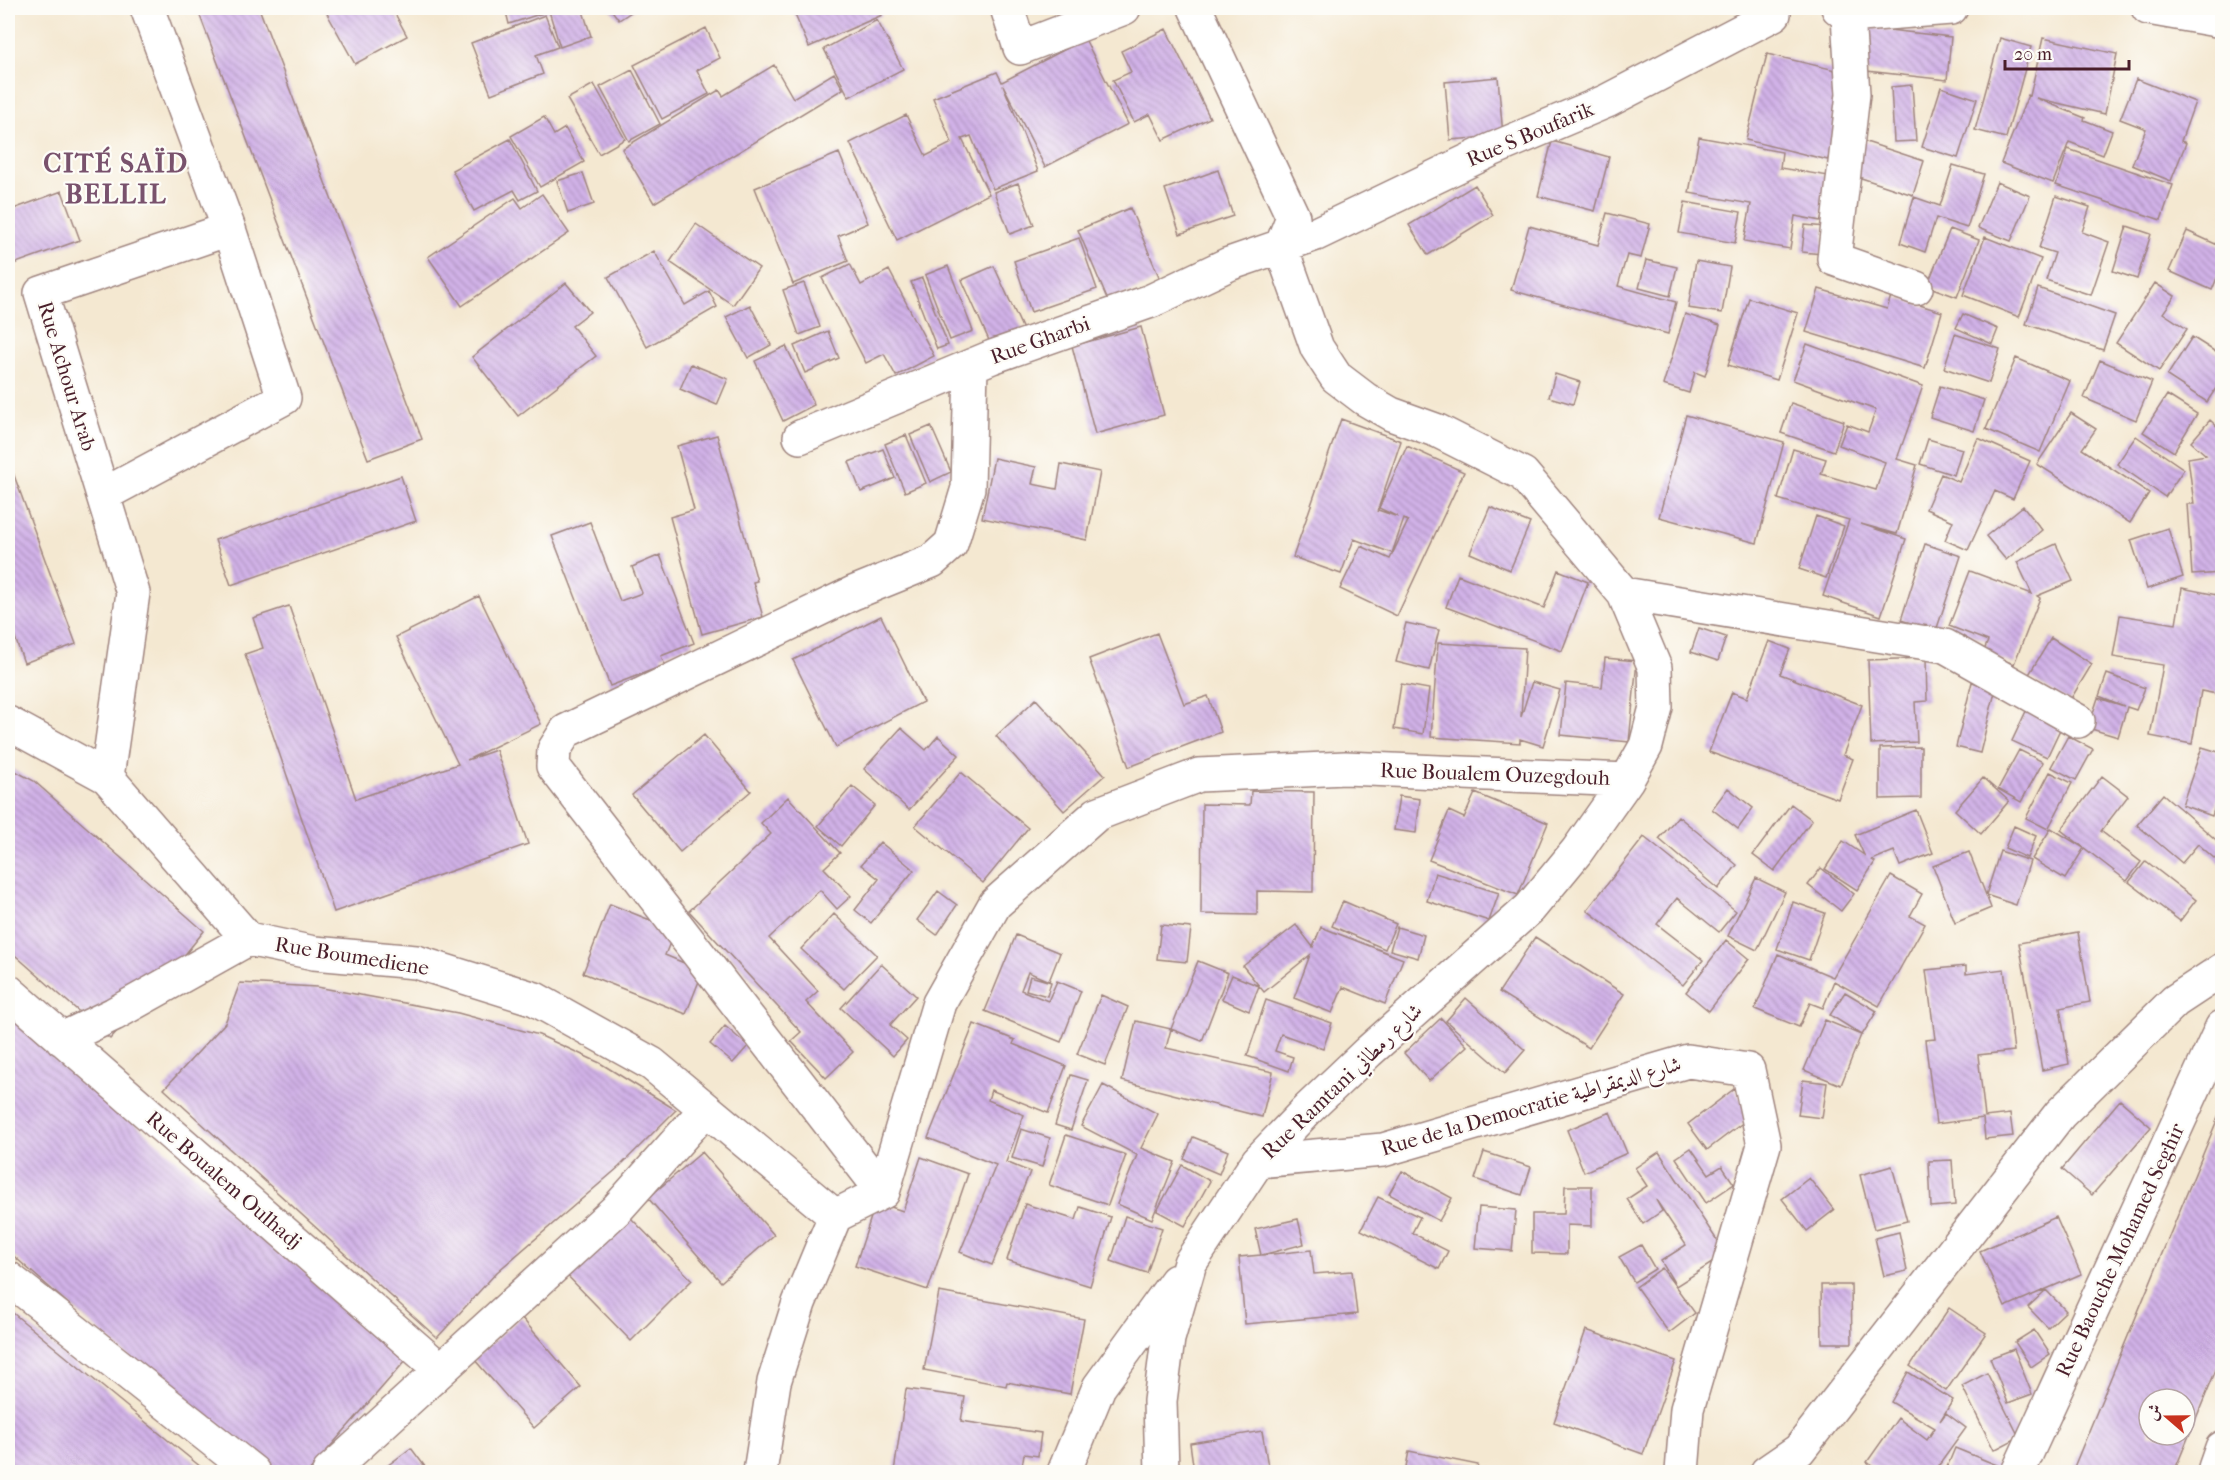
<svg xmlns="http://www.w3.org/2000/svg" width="2230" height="1480" font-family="'IM FELL French Canon',Amiri,serif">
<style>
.building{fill:url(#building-back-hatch);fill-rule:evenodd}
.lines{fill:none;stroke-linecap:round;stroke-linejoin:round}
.street-casing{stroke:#9f847e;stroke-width:36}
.street{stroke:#fff;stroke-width:33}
.labels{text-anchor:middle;stroke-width:4.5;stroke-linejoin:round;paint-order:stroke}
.street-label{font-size:21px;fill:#4a1f2b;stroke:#fdfcf7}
.district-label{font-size:27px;font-weight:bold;letter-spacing:1.5px;fill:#79526d;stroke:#fdfcf7}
</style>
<defs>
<pattern id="building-back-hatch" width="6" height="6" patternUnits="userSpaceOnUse" patternTransform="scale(1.5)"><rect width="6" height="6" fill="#d1b2e8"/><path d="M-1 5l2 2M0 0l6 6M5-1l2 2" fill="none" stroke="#ac90bc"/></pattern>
</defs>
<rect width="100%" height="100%" fill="#fdfcf7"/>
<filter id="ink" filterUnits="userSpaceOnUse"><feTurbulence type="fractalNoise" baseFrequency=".0167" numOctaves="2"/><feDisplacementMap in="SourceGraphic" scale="12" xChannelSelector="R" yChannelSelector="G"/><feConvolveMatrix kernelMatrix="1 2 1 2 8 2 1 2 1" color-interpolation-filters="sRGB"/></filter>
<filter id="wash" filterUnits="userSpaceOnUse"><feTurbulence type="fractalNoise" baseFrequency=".008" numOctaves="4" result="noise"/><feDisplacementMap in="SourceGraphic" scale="24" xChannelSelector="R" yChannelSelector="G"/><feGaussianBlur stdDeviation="1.35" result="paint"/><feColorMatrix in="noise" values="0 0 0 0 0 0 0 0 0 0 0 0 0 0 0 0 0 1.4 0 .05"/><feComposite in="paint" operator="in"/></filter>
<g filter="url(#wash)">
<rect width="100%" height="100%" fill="#f4e8d1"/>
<g id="blocks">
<path class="building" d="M197,8h62l163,431 -54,20z
M324,8h68l15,28 -52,28z
M505,8h77l9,28 -31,11 -11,-36 -40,13z
M610,8h27l-18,12z
M792,8h87l3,7 -73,32z
M545,15l13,32 -22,8 7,19 -52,20 -20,-51z
M877,20l26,49 -54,28 -25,-48z
M1862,27l89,10 -4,43 -89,-10z
M706,28l14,30 -23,12 12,24 -47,25 -28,-54z
M1166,29l44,89 -47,22 -13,-26 -16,8 -21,-42 18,-8 -10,-21z
M2000,38l31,9 -25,91 -31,-8z
M2043,38l74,16 -12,60 -69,-16 49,20 -1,2 28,11 -9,24 -34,-13 -16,41 -52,-20 27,-68 2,1z
M1085,39l43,85 -83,43 -42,-82 35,86 -45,18 -22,-53 -9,3 27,55 -92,46 -47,-97 56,-28 20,41 26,-13 -19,-45 64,-26 5,10z
M1767,54l77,18 -11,47 4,1 -9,40 -82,-20z
M774,65l19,33 41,-25 9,16 -189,114 -32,-54 97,-59 4,6z
M632,70l28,54 -31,17 -29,-54z
M1498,77l5,59 -53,4 -5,-58z
M2136,79l59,23 -14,39 5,2 -15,38 -39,-16 14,-36 -26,-10z
M594,84l31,55 -26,15 -32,-55z
M1912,85l4,56 -22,1 -3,-55z
M1941,87l36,12 -19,59 -36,-11z
M544,117l10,18 11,-7 19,34 -44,25 -29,-51z
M1699,137l83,15 -2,16 49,8 -8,45 -26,-5 -5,33 -46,-8 7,-37 -62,-11z
M510,139l27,52 -17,9 -6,-10 -40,21 -22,-41z
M1857,139l67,22 -11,34 -67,-22z
M1552,141l57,16 -14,54 -57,-15z
M2068,149l105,36 -12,35 -105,-35z
M839,153l29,70 -30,13 10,25 -55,23 -38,-96z
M1953,165l31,9 -17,54 -31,-10 -11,34 -25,-9 14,-46 26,9z
M1218,170l15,46 -53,18 -15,-45z
M583,173l11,31 -26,9 -11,-32z
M1997,182l33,14 -19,45 -33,-13z
M1018,183l16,42 -24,9 -16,-42z
M1475,185l18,30 -65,40 -19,-30z
M62,191l18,49 -72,26v-55z
M542,194l27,39 -107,73 -34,-49 87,-59 7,10z
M2056,196l34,11 -8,25 27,10 -18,53 -45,-15 9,-27 -16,-5z
M1685,202l56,10 -6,31 -56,-10z
M1130,208l30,71 -52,22 -30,-71z
M1607,213l43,11 -9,34 -14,-3 -9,31 58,16 -8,32 -157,-44 18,-64 69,19z
M696,224l63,44 -26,37 -63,-43z
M1805,225l20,2 -3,27 -20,-2z
M2127,226l24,8 -14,45 -24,-8z
M1950,229l29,11 -22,57 -30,-11z
M2187,231l35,16v19l-10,24 -43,-19z
M1985,237l56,22 -22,58 -56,-22z
M1079,238l18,51 -66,23 -17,-51z
M654,251l31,54 24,-14 8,16 -70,40 -39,-70z
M1646,260l31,7 -7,29 -31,-8z
M1696,261l34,6 -8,46 -34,-5z
M850,264l11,21 28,-15 45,86 -38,20 -12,-22 -18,9 -44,-85z
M948,266l25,65 -23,9 -25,-65z
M994,266l30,66 -32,15 -30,-67z
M922,278l26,67 -11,4 -26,-67z
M566,283l24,29 -18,14 24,30 -78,60 -46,-59z
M804,283l16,44 -21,8 -16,-45z
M2155,283l20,13 -12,17 24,16 -28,42 -43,-28z
M2038,288l77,27 -12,35 -77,-26z
M1819,289l68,20 4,-13 51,16 -17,56 -119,-36z
M1749,298l49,15 -21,67 -49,-15z
M750,305l21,40 -23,13 -22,-41z
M1685,314l35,11 -15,51 -10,-4 -6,21 -26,-8z
M1963,314l35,15 -6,15 -36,-16z
M1141,327l23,88 -69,19 -23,-88z
M828,331l11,27 -34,15 -11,-27z
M1955,334l45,15 -11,34 -45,-15z
M2192,337l30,19v23l-15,23 -40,-26z
M1807,344l116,42 -26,73 20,6 -20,69 -36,-10 45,15 -25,77 -58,-20 26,-76 -71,-21 15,-50 33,10 -5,15 55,16 9,-28 -46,-17 8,-21 21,8 8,-22 -83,-30z
M786,346l28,59 -31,16 -28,-60z
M2016,358l54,23 -30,71 -54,-23z
M2100,360l52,22 -16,38 -52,-22z
M691,364l37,15 -11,26 -37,-16z
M1555,374l25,8 -7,22 -24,-7z
M1940,386l44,14 -10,31 -44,-14z
M2167,395l30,19 -23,38 -31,-20z
M1791,403l53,18 -10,30 -53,-18z
M2071,413l25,16 -14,20 67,44 -19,30 -93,-59z
M1686,415l98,27 -27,101 -98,-26z
M1341,419l60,22 -24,71 1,-2 20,7 -19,-9 28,-62 57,26 -67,144 -57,-27 21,-43 29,13 18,-38 -4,-2 -12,34 -38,-14 -13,35 -48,-17z
M2210,420l12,11v15l-6,8 6,-1v120l-30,2 -5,-71h7l-6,-46 18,-3 -15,-13z
M931,426l20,46 -21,10 -20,-47z
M717,435l40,146 -4,1 10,35 -61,17 -32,-117 24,-7 -17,-64z
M906,435l20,48 -21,9 -20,-48z
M2136,436l48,33 -19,28 -48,-33z
M1978,438l52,23 -17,38 -18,-8 -27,59 -23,-10 8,-19 -27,-12 15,-35 18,8z
M1928,439l34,10 -8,26 -34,-11z
M883,449l12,29 -34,14 -12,-30z
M994,458l42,9 -4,17 25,5 4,-25 39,8 -13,68 -105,-22z
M8,459l68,185 -52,19 -16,-45z
M401,476l15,45 -185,64 -16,-45z
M2023,506l19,24 -36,30 -20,-24z
M1490,507l40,16 -20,47 -40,-17z
M1816,516l28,10 -18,52 -27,-9z
M590,522l30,79 22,-8 -10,-26 28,-12 34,88 -33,13 4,9 -55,21 -58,-150z
M2168,528l15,49 -36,12 -16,-49z
M1925,544l36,12 -25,75 -35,-11z
M2056,544l17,37 -36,15 3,2 -26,66 -31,-11 5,-12 -39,-15 21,-55 62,23 -15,-32z
M1558,570l30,12 -26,69 -116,-44 12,-32 86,33z
M2182,588l40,8 -3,34h3l-5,30 5,1v34l-21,-4 -9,53 -42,-8 13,-71 -50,-8 7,-42 56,9z
M479,596l62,128 -74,36 29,-10 32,94 -194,68 -89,-258 18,-6 -10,-30 36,-12 67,193 102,-35 -62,-127z
M881,616l42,86 -87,45 -43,-87z
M1406,623l33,7 -10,40 -33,-8z
M1699,628l27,9 -8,24 -27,-9z
M1157,633l27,71 24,-8 13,36 -92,35 -40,-108z
M2051,638l41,26 -23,38 -41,-26z
M1769,641l21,8 -10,25 82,31 -19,50 10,4 -15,40 -129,-47 23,-60 15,6z
M1438,643l87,5 -4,69 11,-35 28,8 -17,56 -23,-7v4l-89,-6z
M1605,658l32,3 -8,81 -68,-7 5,-52 36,4z
M1926,658l1,43 -12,1 2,40 -46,2 -3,-84z
M2107,674l38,14 -9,22 -9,-3 -9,30 -30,-9 10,-30 26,8 -25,-10z
M1972,682l24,6 -16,65 -24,-6z
M1401,684l28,5 -6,45 -29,-5z
M1036,699l69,76 -41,36 -68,-75z
M2028,707l35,16 -16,34 -35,-16z
M901,728l25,22 12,-14 21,19 -50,55 -45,-41z
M704,735l47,56 -71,61 -48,-57z
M2068,736l25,13 -17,31 -25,-13z
M1921,747v51l-41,1v-51z
M2202,747l20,6v32l-10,31 -30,-11z
M2019,750l24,12 -22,40 -23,-13z
M8,767l26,14 170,150 -34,42 -60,66 -102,-90z
M961,772l67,56 -45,55 -68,-57z
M2050,772l22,11 -24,46 -22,-11z
M2102,776l26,20 -27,35 40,31 -14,19 -66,-51z
M1983,778l26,23 -28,33 -26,-24z
M852,786l23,19 -34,41 -23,-20z
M1728,788l25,20 -15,21 -26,-20z
M1251,791l63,1 -1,100 -56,-1v24l-56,-1 1,-110 48,1z
M1475,793l73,30 -30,72 -89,-35 20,-49 15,7z
M2163,794l59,51v20l-24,-21 -16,19 -45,-38z
M1399,796l21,3 -4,34 -22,-3z
M788,797l52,56 -16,15 27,28 -14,13 -17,-19 -51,48 49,53 -12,11 47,50 -27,26 -35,-37 10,-9 -112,-121 82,-77 -10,-11z
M1791,804l21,16 -38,51 -21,-16z
M1916,810l17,43 -33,13 -6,-15 -22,9 3,2 -18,28 -32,-21 18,-28 21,14 -9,-20z
M1678,816l59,49 -19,24 -59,-50z
M2014,826l22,10 -9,22 -22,-10z
M2051,828l33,20 -19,31 -33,-20z
M1644,837l92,74 -17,21 -42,-34 -20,26 46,36 -20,25 -96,-75z
M880,842l34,28 -43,53 -16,-13 24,-31 -18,-14z
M2000,851l30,10 -14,44 -30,-10 5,13 -36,15 -22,-57 36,-14 17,43z
M2146,861l50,39 -16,21 -51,-39z
M1821,868l33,26 -13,17 -33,-26z
M1435,873l64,20 -10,28 -62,-20z
M1891,876l31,18 -12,22 15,8 -46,82 -45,-25 -11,27 -13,-5 -11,24 -44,-18 23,-55 55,23z
M1756,878l29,14 -28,58 -29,-14z
M938,891l19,14 -20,30 -20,-15z
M1343,901l53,23 -11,25 -53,-23z
M1793,902l32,11 -16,47 -32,-11z
M610,904l65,26 -10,25 38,16 -17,43 -103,-41z
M834,914l43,41 -33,34 -43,-40z
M1161,925l30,3 -4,34 -30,-3z
M1296,925l17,22 8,-20 82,32 -18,45 -42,-17 -11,26 -38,-15 16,-43 -46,37 -21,-26z
M1397,927l27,8 -6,23 -28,-8z
M2078,932l12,70 -30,6 9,56 -27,6 -23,-127z
M1016,935l44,18 -11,28 -21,-9 -7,18 27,11 9,-20 24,10 -20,51 -76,-31z
M1535,937l89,57 -35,54 -90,-56z
M1726,940l23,19 -40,52 -23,-19z
M1198,961l30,12 -26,68 -31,-12z
M881,964l35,32 -26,29 17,15 -14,16 -52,-48z
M1966,966v8l38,-5 10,82 -36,4 7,62 25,-3 3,22 -28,3 -2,-21 -47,6 -11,-84 10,-1 -9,-69z
M1232,975l27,11 -10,25 -27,-12z
M1030,976l21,6 -4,14 -21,-6z
M240,983l77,4 141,26 81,22 61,28 76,47 -57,57 -122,105 -60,66 -273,-249 61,-66z
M1845,992l32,19 -15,24 -32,-20z
M1101,995l27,12 -23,58 -28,-11z
M1466,998l59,52 -20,23 -59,-52z
M1266,1000l66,23 -9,26 -42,-15 -6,17 18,6 -4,14 -42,-15z
M8,1012l398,348 -98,112h-48l-252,-221z
M1441,1018l26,28 -38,35 -25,-28z
M1825,1020l36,15 -20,50 -37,-15z
M1136,1021l35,8 -5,19 107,24 -11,45 -140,-36z
M974,1024l41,16 -2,4 53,22 -18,47 -57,-23 -3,10 36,15 -18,47 24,10 -38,93 -32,-13 36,-87 -68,-27z
M725,1026l23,20 -15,17 -23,-19z
M1071,1075l17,5 -17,50 -16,-5z
M1803,1080l24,3 -5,35 -24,-3z
M1103,1085l55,29 -17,34 34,14 -23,57 -35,-15 20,-49 -56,-29z
M1734,1089l19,26 -46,35 -19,-26z
M2120,1100l31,27 -59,68 -30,-26z
M2222,1108v247l-48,117h-102zM2149,1399h36v36h-36z
M1610,1112l17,41 -43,19 -17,-42z
M1021,1129l29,9 -8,29 -30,-9z
M1066,1135l60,20 -18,50 -59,-20z
M1193,1137l35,14 -9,23 -35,-15z
M1691,1148l18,26 13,-8 12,18 -28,19 -30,-45z
M702,1152l72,83 -53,47 -73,-84z
M1484,1152l47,15 -9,28 -47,-16z
M1659,1152l67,102 -50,32 -15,-25 25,-16 -30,-45 6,11 -19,13 -16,-25 20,-13 -12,-18z
M921,1157l47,17 -40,116 -73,-24 21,-64 27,9z
M1952,1160l3,45 -24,2 -2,-46z
M1182,1165l28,16 -25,45 -28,-15z
M1892,1166l15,55 -33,8 -14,-54z
M1402,1171l50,27 -13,23 -50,-27z
M1809,1178l25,32 -27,21 -25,-32z
M1565,1186h27v40l-25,-1v29l-35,-1v-39h32z
M1378,1197l42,20 -8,16 36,18 -9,18 -78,-39z
M1025,1204l51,16 4,-13 31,10 -21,69 -83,-26z
M1479,1207l37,3 -4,41 -37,-3z
M621,1208l71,72 -61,61 -71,-73z
M1125,1216l37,12 -15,45 -36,-12z
M2056,1217l25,57 -76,33 -25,-56z
M1298,1219l6,25 -42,11 49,-5 3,24 38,-3 5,43 -112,10 -6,-67 22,-2 -6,-26z
M1899,1232l8,39 -23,5 -9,-38z
M1641,1245l14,24 -21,13 -15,-25z
M1662,1268l33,45 -26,20 -33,-46z
M1821,1285h30l1,58h-30z
M2046,1290l20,21 -18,17 -20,-21z
M939,1292l145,27 -14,75 -63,-12 -1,4 -82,-16z
M1949,1308l37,25 -40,58 -36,-25z
M8,1309l140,115 59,48h-191l-8,-7z
M521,1317l60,70 -47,41 -60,-69z
M1586,1330l90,31 -33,93 -89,-32z
M2034,1330l16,24 -19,13 -16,-25z
M2014,1349l18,45 -24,9 -18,-45z
M1908,1372l45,28 -13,21 6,-8 20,15 -32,44h-52l-15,-10 31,-44 29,22 8,-12 -44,-26z
M1987,1373l32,64 -25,13 -32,-64z
M906,1389l59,8 -4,24 80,12 -3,23 -14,-2 -3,18h-127z
M1262,1431l7,41h-75l-4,-29z
M411,1448l18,24h-50z
M1955,1448l49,20 -2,4h-57z
M1409,1451l69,14 -2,7h-71z"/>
</g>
</g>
<g filter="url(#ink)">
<use href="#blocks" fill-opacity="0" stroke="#9f847e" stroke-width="1.5"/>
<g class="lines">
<defs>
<path id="street" d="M1007,8l13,40 104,-40
M1838,8l10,8 103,-8
M2148,8l74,13
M1848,16l5,78 -19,165 82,29
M800,437l192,-80 159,-56 78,-37 87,-30 175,-84 116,-49 167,-87
M103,495l181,-97 -55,-169
M1624,594l321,52 133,75
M8,723l99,54 141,162 66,14 102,9 119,37 117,65 183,152 48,-24
M107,777l26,-184 -92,-300 188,-64 -82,-221
M8,991l433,379
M62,1039l52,-25 134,-75
M1258,1161l125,-11 305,-89 60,9 16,75 -77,264 -5,63
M883,1192l-330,-426 1,-16 12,-19 287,-138 79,-32 19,-17 17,-56 3,-122
M883,1192l56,-189 56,-99 102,-90 102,-39 146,-7 282,12
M8,1278l245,194
M329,1472l287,-262 90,-101
M760,1472l14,-90 25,-79 36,-87
M1064,1472l35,-85 77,-106
M1162,1472l-2,-71 8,-62 22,-76 68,-102 50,-52 60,-57 162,-144 47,-57 50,-71 19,-34 10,-39 -1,-39 -31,-74 -101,-120 -85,-43 -47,-17 -26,-15 -29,-22 -19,-29 -36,-101 12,-30 -98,-209
M1767,1472l32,-22 261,-336 115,-113 47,-31
M2018,1472l204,-445
M2216,1472l-1,-4 7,-20"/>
</defs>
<use href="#street" class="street-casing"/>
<use href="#street" class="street"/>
</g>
</g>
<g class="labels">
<g class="street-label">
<text transform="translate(1530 134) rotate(-23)" y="7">Rue S Boufarik</text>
<text transform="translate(1040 340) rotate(-20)" y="7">Rue Gharbi</text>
<text transform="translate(67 376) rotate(73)" y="7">Rue Achour Arab</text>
<text transform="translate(1495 774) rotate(2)" y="7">Rue Boualem Ouzegdouh</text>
<text transform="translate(352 956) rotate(9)" y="7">Rue Boumediene</text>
<text transform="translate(1342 1081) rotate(-44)" y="7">Rue Ramtani شارع رمطاني</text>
<text transform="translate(1531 1106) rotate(-16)" y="7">Rue de la Democratie شارع الديمقراطية</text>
<text transform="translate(224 1180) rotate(41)" y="7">Rue Boualem Oulhadj</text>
<text transform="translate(2120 1250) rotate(-65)" y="7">Rue Baouche Mohamed Seghir</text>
</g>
<g class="district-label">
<text x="116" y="172">CITÉ SAÏD<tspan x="116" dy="31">BELLIL</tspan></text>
</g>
</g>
<rect width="2230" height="1480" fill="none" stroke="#fdfcf7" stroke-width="30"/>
<g transform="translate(2167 1417) rotate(290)"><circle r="28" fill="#fdfcf7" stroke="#b5a4a5" stroke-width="1.5"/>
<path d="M0-4.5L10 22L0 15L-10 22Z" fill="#c8321e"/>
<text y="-9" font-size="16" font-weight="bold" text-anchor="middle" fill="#4a1f2b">ش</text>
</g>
<path d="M2005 60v9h124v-9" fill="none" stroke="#4a1f2b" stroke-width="3"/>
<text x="2014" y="60" font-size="18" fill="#4a1f2b" stroke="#fdfcf7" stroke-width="4.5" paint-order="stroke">20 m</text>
</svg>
